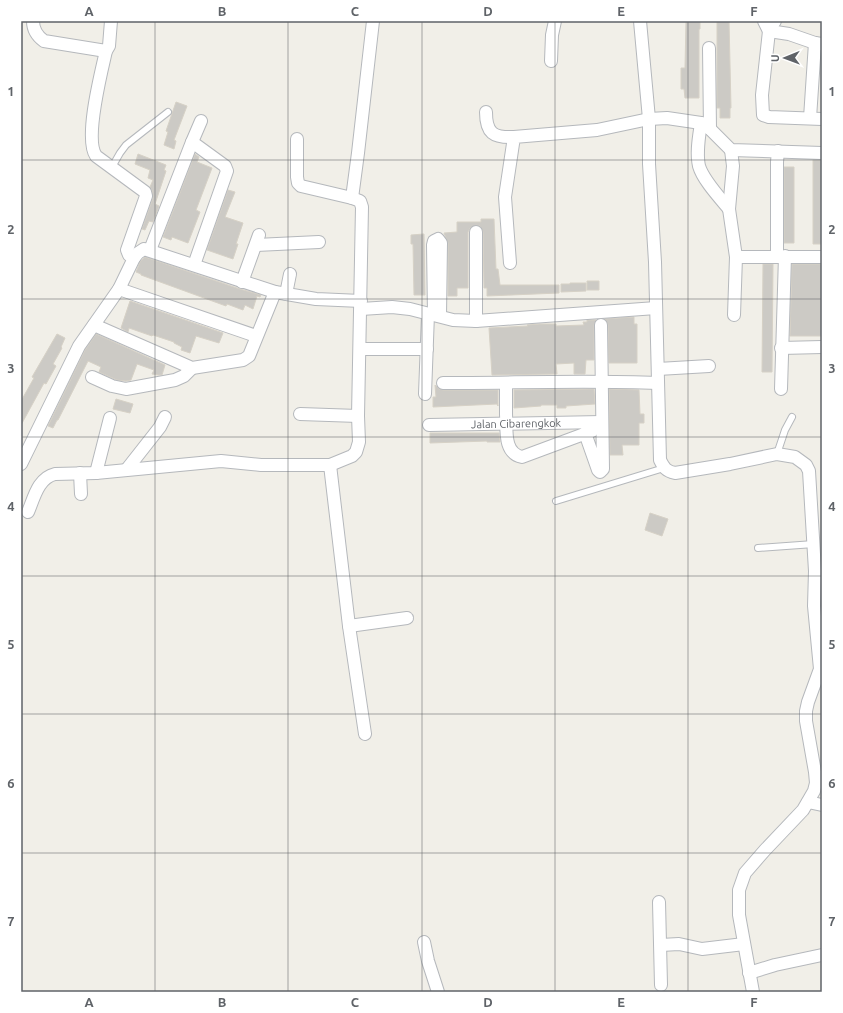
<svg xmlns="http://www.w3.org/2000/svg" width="843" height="1013" font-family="Ubuntu,sans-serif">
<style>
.building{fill:#cccac5;stroke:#d6d1c6}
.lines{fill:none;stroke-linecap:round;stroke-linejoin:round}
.lane-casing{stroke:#b5b8bc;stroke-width:8}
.street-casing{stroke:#b5b8bc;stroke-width:14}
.lane{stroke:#fff;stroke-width:6}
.street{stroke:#fff;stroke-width:12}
.grid{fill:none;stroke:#5f6368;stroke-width:1;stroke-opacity:0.55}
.labels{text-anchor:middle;stroke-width:3;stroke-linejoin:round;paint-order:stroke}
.street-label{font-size:11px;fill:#5f6368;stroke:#fff}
.neatline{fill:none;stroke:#5f6368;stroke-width:1.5}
.grid-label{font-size:13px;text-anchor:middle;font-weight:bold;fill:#5f6368}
</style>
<rect width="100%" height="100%" fill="#f1efe8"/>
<path class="building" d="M686,21h14v8h-1v69h-14l-1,-9h-3v-21h4z
M717,21h12l2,87h-1v10h-10v-10h-3z
M176,102l11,4 -13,34 2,1 -2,8 -10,-4 4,-13 -2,-1z
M138,154l28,11 -2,5 2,1 -11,33 4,2 -6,16 -4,-1 -4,9 -3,-1 11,-31 -1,-8 -2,-3 3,-7 -5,-2 2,-8 -15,-6z
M195,154l4,3 -2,5 15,6 -16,42 4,2 -12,31 -16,-6 -1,3 -8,-3z
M813,160h9v84h-9z
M784,167h10v76h-10z
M228,190l7,2 -10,25 18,6 -7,21h2l-5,15 -26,-9z
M481,219h13l2,50h2l2,16h59v8l-72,3v-8h-3l-1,-56 -3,-6 -4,-1 -6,3 -2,4v56h-11v8h-9v-53l-4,-10 13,-1v-10h24z
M424,234l1,61h-11l-1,-51h-2v-9z
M145,257l95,32 21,6 -1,2 -3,-1 -4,13 -8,-4 -2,5 -16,-6 -1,2 -85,-31v-1l-5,-2 4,-10z
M763,264h10l-1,108h-10z
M792,264h30v72h-32z
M587,281h12v9h-12z
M570,283h16v8l-25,1v-8h9z
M130,301l93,32 -4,10 -23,-7 -6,17 -9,-3 1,-3 -8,-4v-1l-21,-7 -1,1 -23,-8 -1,4 -7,-4z
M634,317v7h3v39h-28l-1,-38 -3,-6z
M587,320h9l-2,5v35h-8l-1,14h-11v-11l-18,1 1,10 -65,1 -3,-47 39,-2 -1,-1 13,-1h16v2l28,-1 -1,-3h4z
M57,334l8,4 -4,9 1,1 -9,16 3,2 -10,18 -2,-1 -23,42v-24l13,-23 -2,-1z
M96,334l69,31 -3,10h-4l-6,-1 2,-4 -17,-6 -6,16 -5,1 -9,-1 -18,-8 2,-5 -13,-6 -30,59h-1l-4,8 -5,-2 37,-76z
M435,385l4,4 4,1h55v16l-1,-2 -64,3v-10h3z
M594,389l1,15 -29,2v2h-9v-3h-16v1l-27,2v-18z
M609,389l30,1 1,24h4v9h-5v22h-17l1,10h-13z
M116,399l17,5 -3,9 -17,-4z
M430,433h69l1,9h-13v-1l-57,2z
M650,513l18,6 -6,17 -17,-6z"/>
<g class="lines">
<defs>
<path id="lane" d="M112,167l8,-14 6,-8 42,-33
M777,454l8,-24 7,-13
M556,501l108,-33
M758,548l56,-4"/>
<g id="street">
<path d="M33,21c0,9 4,15 11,20l62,10"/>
<path d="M111,21l-2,25 -3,5c-5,22 -22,88 -10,105l49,36 1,4 -19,54 2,5 5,3"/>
<path d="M640,21l9,98v45l6,98 5,198c4,8 6,11 15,13l55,-9 47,-10 18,3 11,8 3,6 6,100 -1,35 6,63 -12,33 -2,9v10l9,51 1,11 -2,8 -11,19 -38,40 -20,23 -6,17v25l14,77"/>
<path d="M764,21l5,10 20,3 26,9 7,1"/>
<path d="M775,21l-6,10 -7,64 1,20 6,2 53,2"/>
<path d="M709,48l1,81"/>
<path d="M551,61l1,-26 3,-14"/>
<path d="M486,112c0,21 7,26 28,25"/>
<path d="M810,118l5,-75"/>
<path d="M701,123c-2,14 -5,29 -2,43 4,14 21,32 30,43"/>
<path d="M192,142l33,24 2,5 -33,94"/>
<path d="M731,150l2,16 -4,43 7,48 -2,58"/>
<path d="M352,198l6,-45 15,-132"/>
<path d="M476,232v89"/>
<path d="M256,245l63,-3"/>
<path d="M150,250l42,-108 9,-21"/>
<path d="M777,256v-94l1,-11"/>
<path d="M736,257h86"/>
<path d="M510,263l-5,-66 9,-60 83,-7 52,-11 18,-1 34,5 9,6 21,21 91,3"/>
<path d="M242,282l17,-47"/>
<path d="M119,289l137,47"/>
<path d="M286,294l4,-20"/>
<path d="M361,309l31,-2 18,2 43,11 23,1 180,-13"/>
<path d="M434,315l-1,-70 1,-4 4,-2 3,4 -1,73"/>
<path d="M94,325l98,43 51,-8 6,-4 26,-64"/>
<path d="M781,348l41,-1"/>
<path d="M360,349h67"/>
<path d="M658,369l51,-3"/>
<path d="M92,377l20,9 14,3 49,-9 9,-4 8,-8"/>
<path d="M443,383c72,0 143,-3 215,0"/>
<path d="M506,383c0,10 0,21 0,31 1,15 -3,39 16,43l70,-26"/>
<path d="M781,389l4,-133"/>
<path d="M425,394l3,-80"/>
<path d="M300,414l58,2"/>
<path id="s1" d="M429,425l173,-3"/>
<path d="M585,433l13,37 2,2 3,-3 -2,-144"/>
<path d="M21,464l58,-118 40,-57 15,-31 4,-5 6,-4 131,43 41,7 45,2"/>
<path d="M330,465l19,161 16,108"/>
<path d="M127,469l33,-42 5,-10"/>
<path d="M80,473l1,21"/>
<path d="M96,473l14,-55"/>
<path d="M28,512c6,-14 10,-34 27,-38l41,-1 125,-12 40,4h69l22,-9 4,-4 3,-10 -1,-26 4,-209 -2,-6 -8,-3 -51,-12 -3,-3 -1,-6v-38"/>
<path d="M349,626l58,-8"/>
<path d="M808,802l14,3"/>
<path d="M659,902l2,83"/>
<path d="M424,942l4,19 10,31"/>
<path d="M661,945l18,-1 23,5 42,-5"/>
<path d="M749,973l26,-8 47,-10"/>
</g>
</defs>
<use href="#lane" class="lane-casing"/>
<use href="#street" class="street-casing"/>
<use href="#lane" class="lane"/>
<use href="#street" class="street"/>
</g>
<path class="grid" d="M155,21v971M288,21v971M422,21v971M555,21v971M688,21v971M21,160h801M21,299h801M21,437h801M21,576h801M21,714h801M21,853h801"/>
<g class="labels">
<g class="street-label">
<text dy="4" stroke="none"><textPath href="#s1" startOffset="87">Jalan Cibarengkok</textPath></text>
</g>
</g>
<rect width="843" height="1013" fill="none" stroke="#ffffff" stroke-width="44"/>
<g transform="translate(785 58) rotate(269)" stroke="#ffffff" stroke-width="3" paint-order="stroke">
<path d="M0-3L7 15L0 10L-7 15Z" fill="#5f6368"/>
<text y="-6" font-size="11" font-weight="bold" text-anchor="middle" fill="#5f6368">U</text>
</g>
<rect x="22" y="22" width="799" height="969" class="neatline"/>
<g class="grid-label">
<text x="89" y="16">A</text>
<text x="222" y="16">B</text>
<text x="355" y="16">C</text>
<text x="488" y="16">D</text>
<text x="621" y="16">E</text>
<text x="754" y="16">F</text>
<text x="11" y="96">1</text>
<text x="832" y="96">1</text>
<text x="11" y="234">2</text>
<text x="832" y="234">2</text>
<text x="11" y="373">3</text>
<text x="832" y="373">3</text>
<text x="11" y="511">4</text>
<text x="832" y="511">4</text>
<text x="11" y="649">5</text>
<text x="832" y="649">5</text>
<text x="11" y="788">6</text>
<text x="832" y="788">6</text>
<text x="11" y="926">7</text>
<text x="832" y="926">7</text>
<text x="89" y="1007">A</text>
<text x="222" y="1007">B</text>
<text x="355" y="1007">C</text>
<text x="488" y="1007">D</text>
<text x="621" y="1007">E</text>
<text x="754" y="1007">F</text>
</g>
</svg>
